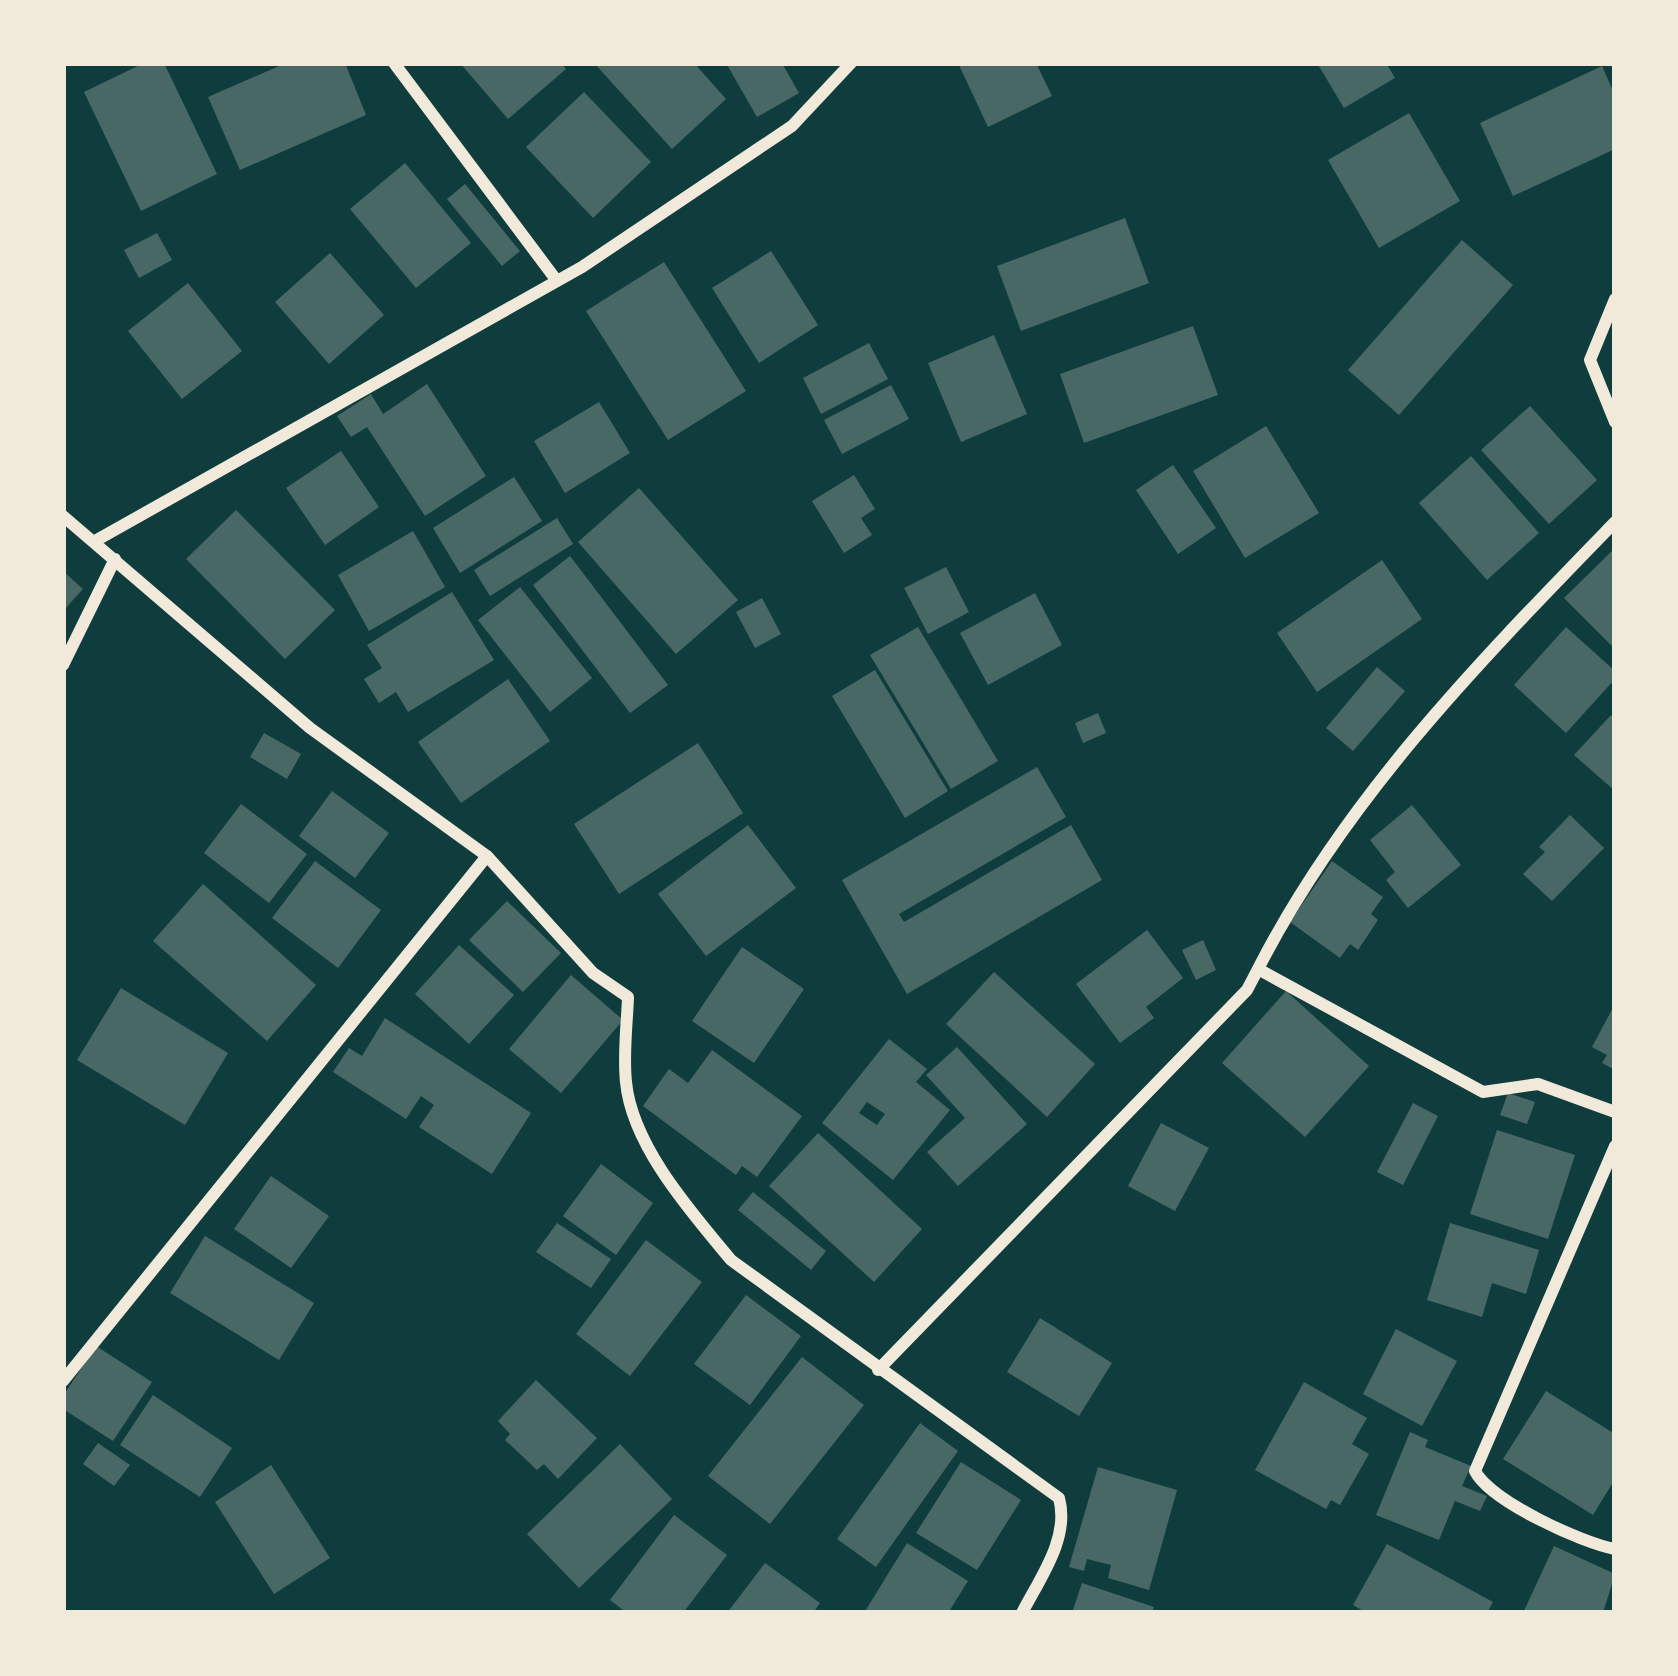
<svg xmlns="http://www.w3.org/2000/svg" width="1678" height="1676" font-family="'Open Sans',sans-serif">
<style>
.building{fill:#486865;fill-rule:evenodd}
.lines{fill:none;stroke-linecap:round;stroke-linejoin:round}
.minor{stroke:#f1e9da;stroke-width:12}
</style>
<rect width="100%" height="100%" fill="#0f3d3e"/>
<path class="building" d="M144,63h20l53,111 -76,37 -57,-119z
M286,63h59l21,52 -126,55 -32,-73z
M460,63h101l5,6 -58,50z
M594,63h100l32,36 -54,50z
M726,63h56l17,30 -42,24z
M958,63h78l16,33 -64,31z
M1317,63h69l9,15 -51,30z
M1602,66l13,29v54l-102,47 -33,-73z
M584,92l67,70 -58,56 -67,-71z
M1409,113l51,88 -81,47 -51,-88z
M405,163l66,80 -55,45 -66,-79z
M465,184l55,67 -18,15 -55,-67z
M1125,218l24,65 -128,48 -24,-65z
M157,233l15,27 -33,18 -15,-28z
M1462,240l51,45 -114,130 -51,-45z
M771,251l47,74 -59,38 -47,-75z
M330,253l54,62 -55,49 -54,-62z
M664,262l82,129 -78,49 -82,-129z
M188,283l54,68 -60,48 -54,-68z
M1193,326l25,69 -134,48 -24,-69z
M994,335l33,79 -66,28 -33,-79z
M869,343l19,36 -67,35 -18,-36z
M427,384l59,92 -61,40 -58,-89 -16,10 -14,-21 34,-22 12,20z
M891,385l18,34 -67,35 -18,-34z
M599,402l31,51 -65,40 -31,-52z
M1530,406l67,74 -48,44 -68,-74z
M1266,426l53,87 -74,45 -52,-87z
M341,451l38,56 -54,38 -39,-57z
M1471,456l68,77 -52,47 -68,-77z
M1173,465l43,63 -38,26 -42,-64z
M854,475l21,34 -14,9 11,17 -28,18 -32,-52z
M514,477l28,44 -82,52 -27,-45z
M639,488l99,112 -62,54 -98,-112z
M236,510l99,100 -50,49 -99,-100z
M557,518l16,26 -83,52 -16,-26z
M413,531l32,56 -76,44 -31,-56z
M1615,548v101l-51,-51z
M570,556l98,129 -38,28 -97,-128z
M1382,560l40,59 -105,73 -40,-59z
M946,567l23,45 -41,22 -24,-46z
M63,571l20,18 -20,22z
M520,587l72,91 -42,34 -72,-92z
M452,592l42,68 -86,52 -12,-20 -17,11 -15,-24 18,-11 -15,-23z
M1035,593l27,52 -74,40 -28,-52z
M762,598l19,36 -26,14 -19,-36z
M918,627l80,134 -47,28 -81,-134z
M1566,627l49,44v8l-49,54 -52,-48z
M1377,667l28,24 -52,60 -27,-23z
M875,670l73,121 -43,27 -73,-122z
M508,679l42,62 -89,62 -43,-61z
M1098,713l8,20 -23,10 -8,-20z
M1611,715l4,4v72l-41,-36z
M264,733l37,21 -14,25 -37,-22z
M698,743l45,70 -124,81 -45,-70z
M1037,767l29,50 -167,97 5,8 167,-97 31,55 -195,114 -65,-114z
M332,791l57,42 -34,45 -56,-42z
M241,804l66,50 -38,49 -65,-50z
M1412,805l49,60 -53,43 -22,-28 9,-8 -25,-32z
M1570,815l34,33 -52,53 -29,-27 22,-22 -6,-5z
M748,825l48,63 -90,68 -48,-62z
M315,861l66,49 -43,58 -66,-50z
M1332,861l51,36 -12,17 7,6 -20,30 -8,-6 -10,14 -50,-36z
M203,884l113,101 -49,56 -114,-100z
M507,901l54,52 -38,39 -54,-52z
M1147,930l36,48 -37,29 8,11 -34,25 -44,-59z
M1203,940l13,30 -20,10 -14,-30z
M459,945l55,50 -45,49 -54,-50z
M742,947l62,42 -50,74 -62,-42z
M994,972l101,92 -48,53 -101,-93z
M571,975l52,45 -62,73 -52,-44z
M121,988l107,65 -43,72 -108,-65z
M1286,991l83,75 -64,71 -83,-74z
M1615,1004v66l-13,-7 5,-8 -15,-8z
M385,1018l146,95 -39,61 -73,-47 15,-22 -13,-9 -15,23 -73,-47 16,-24 13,8z
M889,1039l38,30 -11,13 34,28 -57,70 -71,-57zM867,1102l18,12 -8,11 -18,-12z
M957,1047l70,77 -69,62 -31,-34 38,-34 -39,-43z
M712,1050l90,66 -45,61 -15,-11 -6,9 -93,-69 26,-37 19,14z
M1508,1093l27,9 -8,22 -27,-9z
M1413,1103l25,13 -35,69 -26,-13z
M1161,1123l48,25 -34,63 -47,-25z
M1497,1130l78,25 -27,84 -78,-25z
M818,1133l104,96 -48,53 -105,-96z
M601,1164l52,39 -37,52 -53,-39z
M271,1176l58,40 -38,52 -57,-39z
M753,1192l73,59 -15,19 -73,-60z
M557,1223l54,36 -20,29 -55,-36z
M1450,1223l89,27 -13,44 -34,-11 -10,34 -55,-17z
M205,1236l109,67 -35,57 -109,-67z
M646,1240l56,42 -72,94 -54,-42z
M746,1295l55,41 -51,69 -56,-41z
M1040,1318l72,45 -33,53 -72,-44z
M1396,1329l61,32 -35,65 -59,-32z
M96,1346l56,36 -39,59 -50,-32v-13z
M802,1357l62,48 -94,119 -62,-48z
M536,1380l61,58 -39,41 -14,-15 -7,6 -32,-30 5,-6 -12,-13z
M1304,1382l63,36 -15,26 17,10 -29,51 -9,-5 -5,9 -71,-39z
M1546,1391l69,43v45l-22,36 -90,-56z
M153,1395l79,53 -32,49 -80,-52z
M920,1423l38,28 -82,116 -39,-28z
M1410,1432l18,8 -3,7 46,19 -9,20 25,10 -7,15 -25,-10 -16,39 -63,-25z
M98,1443l32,22 -16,21 -31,-22z
M620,1444l52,55 -93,89 -52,-54z
M961,1462l60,38 -44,70 -61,-37z
M271,1465l59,93 -56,36 -59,-92z
M1098,1467l79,23 -28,100 -41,-12 3,-13 -24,-6 -3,12 -15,-4z
M674,1515l53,40 -44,58h-56l-17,-13z
M907,1543l61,38 -20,32h-84z
M1387,1544l106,58 -6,11h-120l-14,-8z
M1554,1546l61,28 -12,39h-80z
M765,1563l55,40 -7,10h-86z
M1082,1583l72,24 -2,6h-80z"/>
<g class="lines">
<path class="minor" d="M394,63l163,218
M1615,299l-25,61 25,62
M63,516l247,212 177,128 106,117 35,24c-1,28 -5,57 -2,85 6,64 66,131 105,178l328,238c11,40 -19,80 -37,115
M95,541l487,-274 210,-141 59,-63
M63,665l52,-106
M1258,969c88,-172 223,-309 357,-447
M1615,1146l-140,325c15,30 107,72 140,78
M878,1370l369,-380 11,-21 225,123 55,-8 77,28
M63,1381l424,-525"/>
</g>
<rect width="1678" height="1676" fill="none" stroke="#f1e9da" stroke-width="132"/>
</svg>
